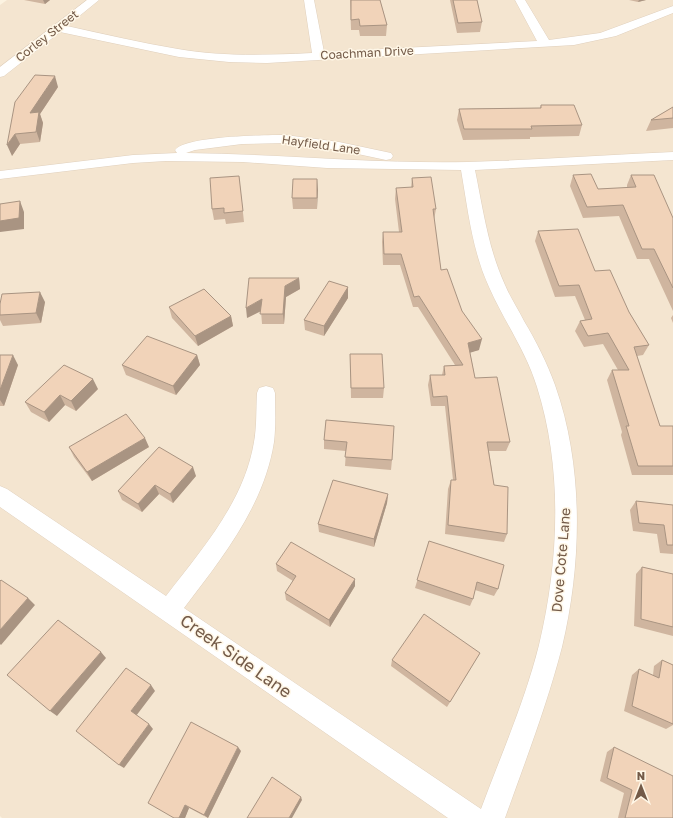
<svg xmlns="http://www.w3.org/2000/svg" width="673" height="818" font-family="'Golos Text',sans-serif">
<style>
.residential{fill:#f4e5d0}
.lines{fill:none;stroke-linecap:round;stroke-linejoin:round}
.minor-casing{stroke:#e0d0bd;stroke-width:1}
.minor{fill:#fff;fill-rule:evenodd}
.wall{fill:#cfb59f}
.shaded-wall{fill:#a99482}
.building{fill:#f1d3b9;stroke:#a99482}
.labels{text-anchor:middle;stroke-width:3;stroke-linejoin:round;paint-order:stroke}
.far-street-label{font-size:12px;fill:#735a48;stroke:#fff7e7}
.street-label{font-size:14px;fill:#735a48;stroke:#fff7e7}
.near-street-label{font-size:17px;fill:#735a48;stroke:#fff7e7}
</style>
<rect width="100%" height="100%" fill="#fcf3e1"/>
<path class="residential" d="M7,0h666v818h-671l-2,-2v-811z"/>
<g class="lines">
<defs>
<path id="minor" d="M87,0h12l-32,26c37,8 74,17 111,23 45,8 90,6 134,4l-8,-53h10l10,52 213,-11 -22,-41h10l24,40 51,-7 73,-27v7l-57,23 -42,9 -307,18 -38,-1 -50,-5 -119,-25 -56,44 -4,1v-10z
M285,135l54,7 52,11 2,3 -2,3 -5,1 -47,-10 -54,-7 -43,1 -47,6 -9,3c94,1 188,11 282,9 68,-2 137,-7 205,-10v8l-198,10c8,39 13,78 30,115 5,12 13,24 19,36 12,20 23,42 31,64 29,82 27,178 7,262 -15,58 -37,115 -57,171h-57l-448,-311v-21l7,3 159,107c36,-47 78,-94 88,-154 3,-16 2,-33 3,-49l2,-5 7,-2 7,2 2,5c0,16 1,33 -1,49 -10,64 -52,116 -90,166l297,201c20,-54 44,-108 58,-164 20,-84 24,-175 -2,-258 -11,-36 -33,-66 -48,-100 -17,-37 -21,-77 -28,-117l-134,-2 -84,-6 -77,-1 -33,2 -133,16v-8l133,-16 44,-2 -2,-3c10,-14 91,-15 110,-15z"/>
</defs>
<use href="#minor" class="minor-casing"/>
<use href="#minor" class="minor"/>
</g>
<path class="wall" d="M24,0h26l-5,4z
M350,0h30l7,25 -1,11h-26l-1,-6h-8z
M450,0h27l5,22 -2,10 -23,1z
M629,0h17l-8,2z
M58,87l-18,27 3,9 -3,19 -20,2 -8,12 3,-54z
M541,105l41,20 -3,11 -49,1v2l-67,1 -6,-20 2,-11 81,-1z
M673,107v21l-27,3 5,-11z
M573,175l25,14 29,-1v-3l4,-10 42,43v93l-24,-52h-12l-18,-43 -36,2 -13,-32z
M239,176l5,46 -18,2 -1,-5 -11,1 -2,-11z
M412,178l24,31 -2,11 7,50 21,41 17,39 -9,2 5,26 35,64 -4,9h-17l5,34 13,49 -3,8 -59,-8 3,-45 3,-9h2l-8,-74h-14l-3,-21 2,-10h12l2,-9 11,-1 -37,-58h-5l-13,-42h-17l-1,-23 1,-10h16l-4,-33 1,-11h15z
M317,179v30h-24l-1,-11z
M538,231l57,40 34,41 20,33 -6,10 -6,1 23,70h13v49h-41l-11,-40 1,-3 -15,-52 5,-10h6l-15,-26 -19,3 -9,-16 5,-10 5,-1 -10,-24 -20,1 -20,-56z
M299,278l1,11 -14,8 -2,27h-22l-1,-13 -14,7z
M348,287v11l-24,38 -19,-6 -1,-10z
M45,302l-4,21 -38,3 -3,-6v-16z
M169,307l62,9 2,10 -35,20 -26,-28z
M673,315v8l-2,-5z
M350,354l34,34 -1,10h-32z
M0,355l18,10 -14,41h-4z
M197,355l3,10 -24,30 -50,-20 -4,-10z
M98,389l-22,22 -11,-6 -16,17 -18,-10 -6,-10z
M326,420l66,40 -1,10 -46,-4 1,-15 -22,-2v-9z
M69,447h80l-57,34 -18,-24z
M196,476l-23,27 -14,-9 -17,18 -20,-12 -4,-9z
M388,494l-1,9 -13,44 -55,-15 -1,-8z
M636,501l37,4v49l-13,-1 -3,-19 -24,-3 -3,-21z
M429,541l69,48 -4,7 -19,-6 -2,9 -3,7 -55,-18z
M276,564l79,22 -25,41 -44,-27 -1,-7 8,-12 -16,-10z
M642,567l31,7v62l-39,-10 2,-52z
M480,653l-33,54 -56,-41 1,-6z
M662,660l11,5v60l-7,4 -42,-18 8,-36 7,-6 14,6 1,-9z
M614,747l59,71h-55l6,-25 -24,-12 7,-29z
M241,751l-33,67 -19,-10 -4,10h-11z"/>
<path class="shaded-wall" d="M43,0h7l-5,4z
M639,0h7l-8,2z
M55,76l3,11 -18,27 3,9 -3,19 -10,-29z
M15,134l5,10 -8,12 -5,-11z
M317,179l1,11 -1,19z
M20,201l4,11v17l-24,3v-11z
M299,278l1,11 -14,8 -2,27 -1,-10 2,-28z
M348,287v11l-24,38v-10z
M40,292l5,10 -4,21 -5,-10z
M262,299l1,11 -16,8 -1,-10z
M231,316l2,10 -35,20 -3,-10z
M482,339l-3,11 -13,4 2,-11z
M13,355l5,10 -14,41 -4,-6v-10z
M197,355l3,10 -24,30 -3,-9z
M93,379l5,10 -22,22 -5,-10z
M60,395l5,10 -16,17 -5,-10z
M145,438l4,9 -57,34 -5,-9z
M193,467l3,9 -23,27 -3,-9z
M155,485l4,9 -17,18 -4,-8z
M388,494l-1,9 -13,44v-8z
M355,579v7l-25,41 -1,-7z
M28,598l7,7 -34,40 -1,-1v-14z
M101,652l5,6 -49,58 -7,-5z
M151,685l4,6 -19,25 -5,-5z
M149,724l4,5 -29,39 -5,-3z
M238,747l3,4 -33,67 -4,-3z
M301,797l1,3 -10,18h-3z
M185,805l4,3 -4,10h-6z"/>
<path class="building" d="M351,0h29l7,25 -27,1 -1,-7 -8,1z
M453,0h24l5,22 -24,1z
M35,75l20,1 -25,37 9,-1 -3,20 -21,2 -8,11 8,-43z
M541,105h33l8,20 -51,1 1,3h-68l-5,-20 82,-1z
M673,107v11l-22,2z
M591,174l7,15 38,-2 -5,-12h23l19,43v70l-19,-39h-12l-19,-44 -36,2 -14,-32z
M239,176l4,35 -19,2v-5l-12,1 -2,-31z
M431,177l5,32h-3l8,61 6,-1 15,42 20,28 -14,4 7,35 22,-1 13,65h-23l7,43 14,2 -1,47 -59,-9 3,-45h5l-9,-84 -14,1 -3,-22h15l-1,-9 19,-1 -44,-69 -5,1 -13,-43h-17l-1,-22h19l-6,-44 17,-1 -1,-9z
M293,179h24v19h-25z
M20,201l-1,17 -19,3v-17z
M578,229l17,42 15,-1 19,42 20,33 -15,2 26,79h13v40h-35l-12,-40h3l-17,-56h17l-21,-37 -20,3 -8,-15 12,-2 -13,-34 -20,1 -21,-55z
M249,278h50l-14,8 -2,28h-23l2,-15 -16,9z
M329,281l19,6 -24,39 -20,-6z
M204,289l27,27 -36,20 -26,-29z
M40,292l-4,21 -36,2v-11l2,-10z
M147,336l50,19 -24,31 -51,-21z
M350,354h32l2,34h-33z
M0,355h13l-13,35z
M64,365l29,14 -22,22 -11,-6 -16,17 -19,-10z
M126,414l19,24 -58,34 -18,-25z
M326,420l68,6 -2,34 -47,-3 2,-15 -23,-2z
M159,447l34,20 -23,27 -15,-9 -17,19 -20,-13z
M333,480l55,14 -14,45 -56,-15z
M636,501l37,4v40h-6l-3,-20 -25,-2z
M429,541l75,24 -6,24 -21,-7 -4,17 -56,-19z
M291,542l64,37 -26,41 -44,-27 11,-17 -20,-12z
M642,567l31,7v53l-32,-8z
M1,580l27,18 -28,32v-49z
M424,614l56,39 -30,49 -58,-42z
M58,620l43,32 -51,59 -43,-36z
M662,660l11,5v59l-41,-18 7,-37 20,9z
M126,668l25,17 -20,26 18,13 -30,41 -43,-34z
M191,722l47,25 -34,68 -19,-10 -6,13h-5l-26,-15z
M614,747l59,29v42h-48l7,-28 -25,-12z
M272,777l29,20 -12,21h-42z"/>
<g class="labels">
<g class="far-street-label">
<text transform="translate(47 36) rotate(-38)" y="4">Corley Street</text>
<text transform="translate(367 53) rotate(-3)" y="4">Coachman Drive</text>
<text transform="translate(321 145) rotate(8)" y="4">Hayfield Lane</text>
</g>
<g class="street-label">
<text transform="translate(561 560) rotate(-85)" y="5">Dove Cote Lane</text>
</g>
<g class="near-street-label">
<text transform="translate(236 656) rotate(35)" y="6">Creek Side Lane</text>
</g>
</g>
<g transform="translate(641 786)" stroke="#fff7e7" stroke-width="3" paint-order="stroke">
<path d="M0-3L7 15L0 10L-7 15Z" fill="#735a48"/>
<text y="-6" font-size="11" font-weight="bold" text-anchor="middle" fill="#735a48">N</text>
</g>
</svg>
